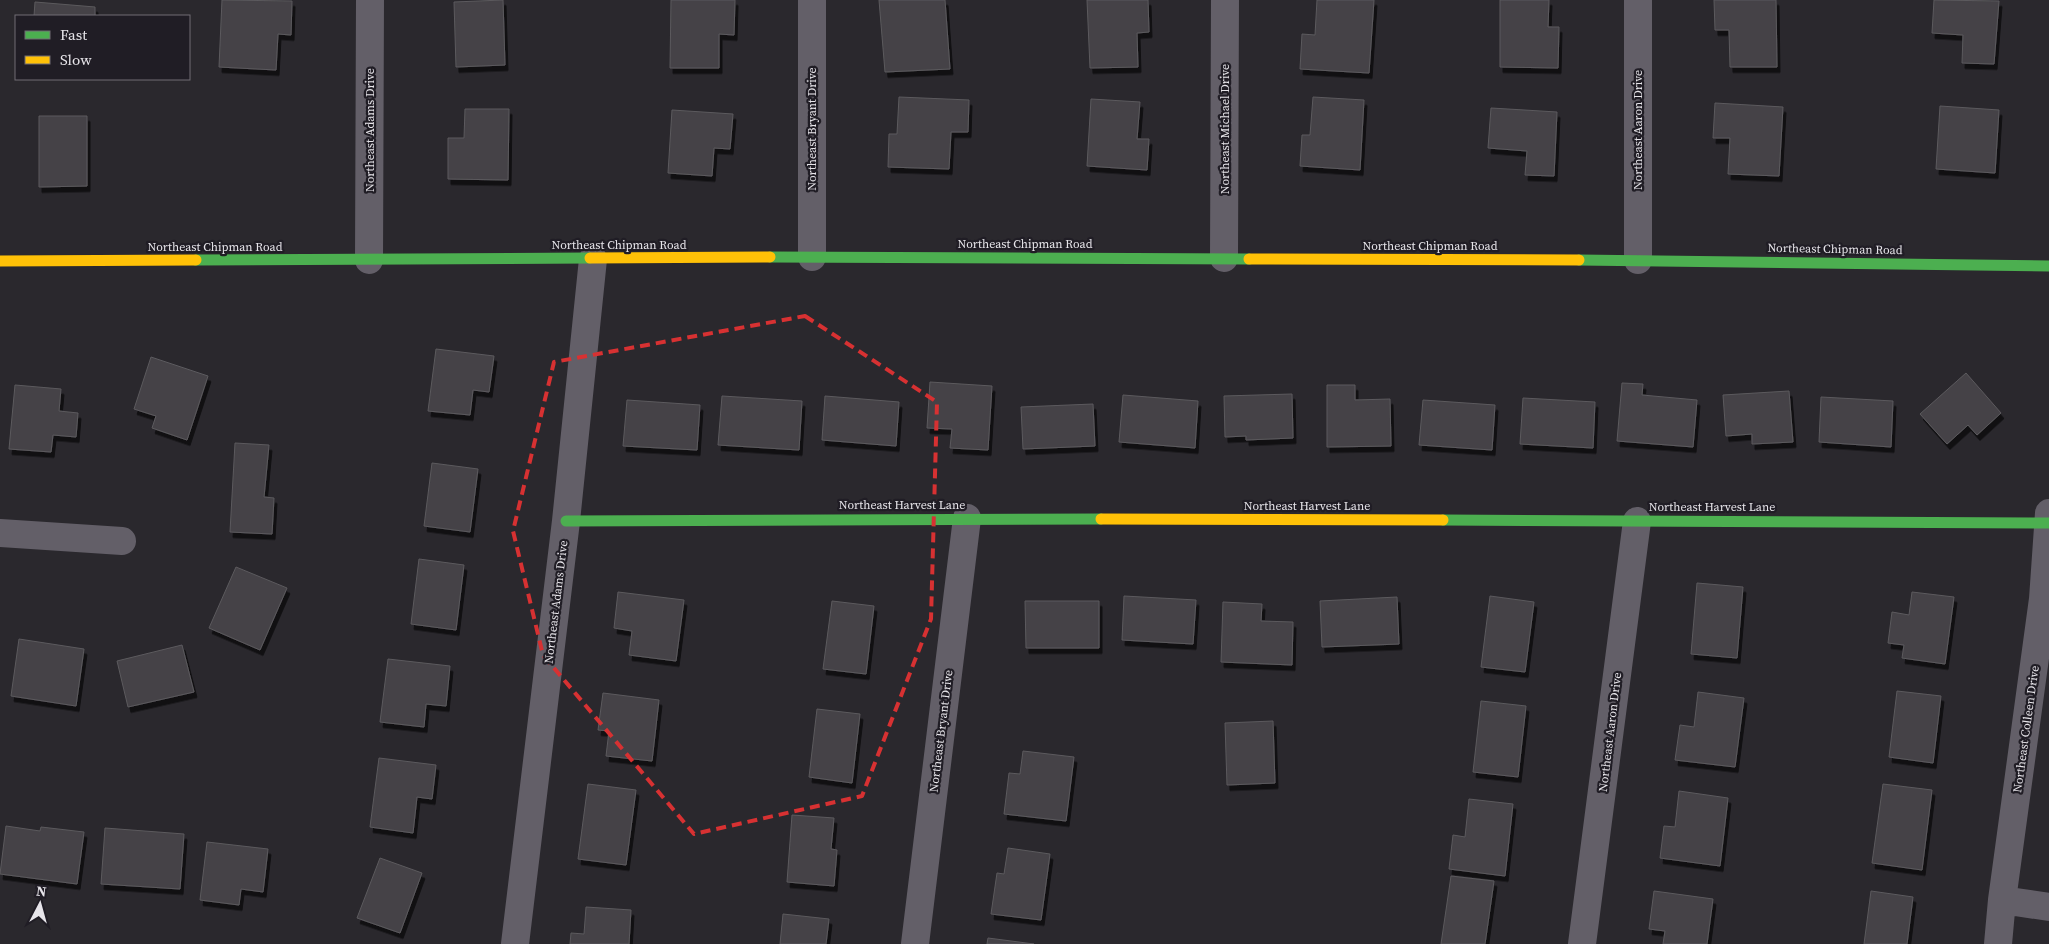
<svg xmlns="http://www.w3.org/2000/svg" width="2049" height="944" font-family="'Source Serif 4',serif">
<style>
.building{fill:#444246;stroke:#5c5a5e;filter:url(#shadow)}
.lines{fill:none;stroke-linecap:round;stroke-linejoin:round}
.street{stroke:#635f68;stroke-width:28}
.fast{stroke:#4caf50;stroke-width:11}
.slow{stroke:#ffc107;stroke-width:11}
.marked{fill:none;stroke:#d73132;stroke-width:4;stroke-dasharray:10 6;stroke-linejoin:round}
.labels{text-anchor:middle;stroke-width:4.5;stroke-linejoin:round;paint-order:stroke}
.street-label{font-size:12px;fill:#e7e5ea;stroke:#201d25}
</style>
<defs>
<filter id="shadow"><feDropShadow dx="3" dy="5.5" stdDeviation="0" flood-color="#0009"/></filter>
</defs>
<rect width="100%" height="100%" fill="#2a282d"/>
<path class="building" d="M222,0l70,1 -1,34 -13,-1 -2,36 -57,-3z
M503,0l2,65 -49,2 -2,-65z
M671,0h64l-1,35 -15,-1v34h-49z
M879,0h66l5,69 -65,3z
M1087,0h61l1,32 -12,1 1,34 -48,1z
M1317,0h57l-5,73 -69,-4 2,-35 13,1z
M1500,0h49l-1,27h11l-1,41 -58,-1z
M1714,0h62l1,67h-47l-1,-37h-14z
M1934,0l65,1 -5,63 -32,-1 1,-28 -31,-2z
M35,2l60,5v9h-61z
M899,97l70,3 -1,32h-17l-2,37 -61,-2 1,-33h8z
M1313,97l51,3 -4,70 -60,-4 2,-31h8z
M1091,99l49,3 -3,37h12l-2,31 -60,-4z
M1715,103l68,4 -4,69 -51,-2 2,-36h-17z
M1940,106l59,4 -4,63 -59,-4z
M1491,108l66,4 -3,64 -29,-1 2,-24 -39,-3z
M465,109h44l-1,71 -60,-1v-41h16z
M672,110l61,4 -3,35 -16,-1 -2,28 -44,-3z
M39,116h48v70l-48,1z
M436,349l58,7 -5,36 -16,-2 -3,25 -42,-4z
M151,357l57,19 -21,64 -35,-12 4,-12 -22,-7z
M1966,373l35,40 -24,22 -9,-10 -21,19 -27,-30z
M930,382l62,4 -4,64 -38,-2 2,-19 -25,-1z
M1622,383l21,1 -1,11 55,5 -4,47 -76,-6z
M15,385l46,4 -2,22 19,2 -2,24 -23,-2 -2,17 -42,-3z
M1327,385h28v15l35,-1 1,47 -64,1z
M1789,391l4,51 -41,2v-10l-26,2 -3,-41z
M1292,394l1,44 -47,2v-4l-21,1 -1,-41z
M1123,395l75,6 -3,47 -76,-6z
M722,396l80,5 -3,49 -81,-5z
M825,396l74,6 -3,44 -74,-6z
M1821,397l72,4 -2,46 -72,-5z
M1523,398l72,4 -2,46 -73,-4z
M627,400l73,5 -3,45 -74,-4z
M1423,400l72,5 -3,45 -73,-5z
M1093,404l2,42 -72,3 -2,-42z
M235,443l34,2 -5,52 10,1 -2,36 -42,-2z
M432,463l46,6 -8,63 -46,-6z
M419,559l45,6 -8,65 -45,-6z
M236,567l51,21 -27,62 -51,-22z
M1697,583l46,4 -6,71 -46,-4z
M618,592l66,8 -8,61 -47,-6 3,-24 -18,-3z
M1912,592l42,5 -9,67 -43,-6 2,-13 -16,-2 4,-31 17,3z
M1124,596l72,4 -3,44 -71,-4z
M1490,596l44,6 -9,70 -44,-5z
M1397,597l2,47 -77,3 -2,-46z
M832,601l42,5 -8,68 -43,-5z
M1025,601h74v47h-73z
M1223,602l39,2 -1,17 32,1 -1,43 -71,-3z
M19,639l65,10 -8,57 -65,-10z
M182,645l12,47 -66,15 -11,-46z
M388,659l62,7 -4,40 -20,-2 -2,23 -44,-5z
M1897,691l44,5 -8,67 -44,-6z
M1698,692l46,6 -9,69 -60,-7 5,-35 14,2z
M603,693l56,7 -7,61 -46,-5 3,-25 -11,-1z
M1481,701l45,5 -8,71 -45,-5z
M817,709l43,5 -8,69 -43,-6z
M1273,721l2,62 -48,2 -2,-62z
M1023,751l51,6 -8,64 -62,-7 5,-41 11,1z
M379,758l57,7 -4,34 -15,-2 -4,36 -43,-6z
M588,784l48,6 -10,75 -48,-6z
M1883,784l49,6 -10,80 -50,-7z
M1679,791l49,7 -8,68 -60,-8 4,-32 11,1z
M1469,799l44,5 -8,72 -56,-7 4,-34 12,2z
M792,815l42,3 -3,31 6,1 -3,36 -47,-4z
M6,826l34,5 1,-4 43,5 -7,52 -77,-10z
M105,828l79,6 -4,55 -79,-5z
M207,842l61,7 -5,43 -22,-3 -2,16 -39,-5z
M1008,848l42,6 -9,66 -50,-6 6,-41 7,1z
M380,858l42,15 -22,60 -43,-15z
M1451,876l43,5 -9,63h-44z
M1654,891l59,8 -6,45h-44l2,-13 -16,-2z
M1871,891l42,6 -6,47h-43z
M586,907l45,3 -2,34h-59l1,-11 13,1z
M783,914l46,5 -3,25h-46z
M988,938l46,6h-47z"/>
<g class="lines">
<path class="street" d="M1638,0v260
M812,257v-257
M1224,258l1,-258
M369,260l1,-260
M0,533l122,8
M2002,900l47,7
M515,944l51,-423 27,-262
M915,944l52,-426
M1582,944l55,-423
M1998,944l4,-44 41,-301 6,-86"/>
<path class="fast" d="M770,257l479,2
M196,260l394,-2
M1579,260l470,6
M1443,520l605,3
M566,521l535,-2"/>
<path class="slow" d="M590,258l180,-1
M1249,259l330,1
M0,261l196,-1
M1101,519l342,1"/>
</g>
<path class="marked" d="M805,316l132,86 -6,217 -69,177 -168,38 -151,-179 -30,-124 41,-169z"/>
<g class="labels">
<g class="street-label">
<text transform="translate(812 129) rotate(-90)" y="4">Northeast Bryant Drive</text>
<text transform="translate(1225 129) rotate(-90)" y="4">Northeast Michael Drive</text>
<text transform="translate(370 130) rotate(-90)" y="4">Northeast Adams Drive</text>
<text transform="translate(1638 130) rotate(-90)" y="4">Northeast Aaron Drive</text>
<text x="1025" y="248">Northeast Chipman Road</text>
<text x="619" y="249">Northeast Chipman Road</text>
<text x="1430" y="250">Northeast Chipman Road</text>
<text x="215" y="251">Northeast Chipman Road</text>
<text transform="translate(1835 249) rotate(1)" y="4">Northeast Chipman Road</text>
<text x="902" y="509">Northeast Harvest Lane</text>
<text x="1307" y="510">Northeast Harvest Lane</text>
<text x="1712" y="511">Northeast Harvest Lane</text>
<text transform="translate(556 602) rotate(-83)" y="4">Northeast Adams Drive</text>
<text transform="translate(2026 729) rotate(-82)" y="4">Northeast Colleen Drive</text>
<text transform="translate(941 731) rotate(-83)" y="4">Northeast Bryant Drive</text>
<text transform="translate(1610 732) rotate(-83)" y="4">Northeast Aaron Drive</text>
</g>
</g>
<rect x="15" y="15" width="175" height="65" fill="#201d25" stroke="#706d74"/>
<rect x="25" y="31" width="25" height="8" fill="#4caf50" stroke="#706d74"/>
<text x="60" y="40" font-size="15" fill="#e7e5ea">Fast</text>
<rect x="25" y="56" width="25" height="8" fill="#ffc107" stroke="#706d74"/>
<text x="60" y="65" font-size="15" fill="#e7e5ea">Slow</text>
<g transform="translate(40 904) rotate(6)" stroke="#201d25" stroke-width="4" paint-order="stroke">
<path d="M0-4L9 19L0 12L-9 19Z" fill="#e7e5ea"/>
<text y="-8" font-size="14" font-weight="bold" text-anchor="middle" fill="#e7e5ea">N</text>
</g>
</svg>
